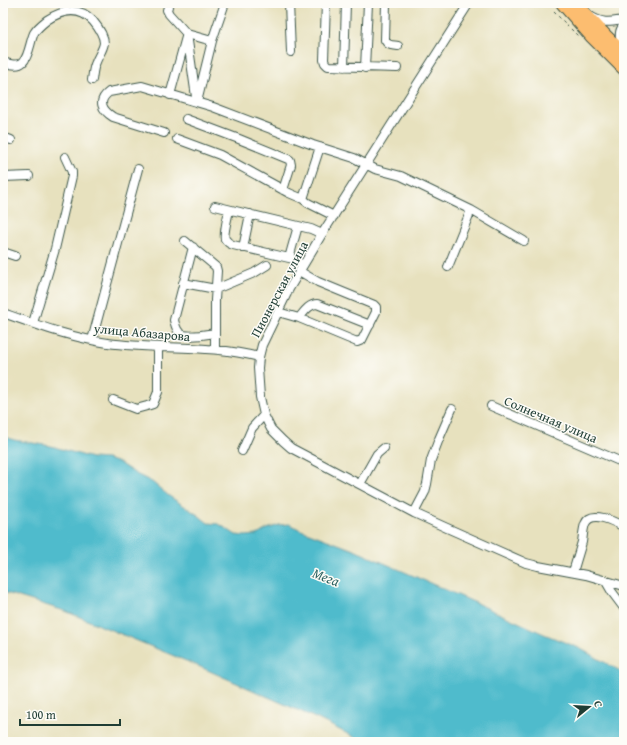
<svg xmlns="http://www.w3.org/2000/svg" width="627" height="745" font-family="'Gentium Book Plus',serif">
<style>
.water{fill:#50bbcc;stroke:#387c80}
.lines{fill:none;stroke-linecap:round;stroke-linejoin:round}
.minor-casing{stroke:#3d5649;stroke-width:10}
.highway-casing{stroke:#3d5649;stroke-width:14}
.path{stroke:#3d5649;stroke-width:1;stroke-dasharray:3 3;stroke-linecap:butt}
.minor{stroke:#fff;stroke-width:8}
.highway{stroke:#fcbd6f;stroke-width:12}
.labels{text-anchor:middle;stroke-width:3;stroke-linejoin:round;paint-order:stroke}
.street-label{font-size:13px;fill:#1f3d34;stroke:#fdfcf7}
.water-label{font-size:14px;font-style:italic;fill:#2e6362;stroke:#fdfcf7}
</style>
<rect width="100%" height="100%" fill="#fdfcf7"/>
<filter id="ink" filterUnits="userSpaceOnUse"><feTurbulence type="fractalNoise" baseFrequency=".025" numOctaves="2"/><feDisplacementMap in="SourceGraphic" scale="8" xChannelSelector="R" yChannelSelector="G"/><feConvolveMatrix kernelMatrix="1 2 1 2 8 2 1 2 1" color-interpolation-filters="sRGB"/></filter>
<filter id="wash" filterUnits="userSpaceOnUse"><feTurbulence type="fractalNoise" baseFrequency=".012" numOctaves="4" result="noise"/><feDisplacementMap in="SourceGraphic" scale="16" xChannelSelector="R" yChannelSelector="G"/><feGaussianBlur stdDeviation="0.9" result="paint"/><feColorMatrix in="noise" values="0 0 0 0 0 0 0 0 0 0 0 0 0 0 0 0 0 1.4 0 .05"/><feComposite in="paint" operator="in"/></filter>
<g filter="url(#wash)">
<rect width="100%" height="100%" fill="#e7e1be"/>
<path class="water" d="M3,436l11,4 37,6 41,12 15,1 12,4 17,11 16,8 17,14 29,19 10,8 11,1 17,11 9,1 12,-1 10,-6 12,-4 10,-1 12,6 53,20 122,53 68,31 35,14 45,25v69h-260l-44,-22 -124,-55 -131,-54 -62,-19z"/>
</g>
<g filter="url(#ink)">
<g class="lines">
<defs>
<path id="minor" d="M169,3l-2,7 2,4 18,20 25,7
M289,3l2,49
M326,3l-2,57 1,3 3,3 69,2
M386,3l-1,37c3,6 7,5 13,6
M469,3l-147,231 -33,55 -27,56 -3,12 -1,11 2,29 4,18 7,14 12,12 8,7 123,65 33,15 79,35 12,3 48,9 38,11
M590,16c13,8 20,6 34,4
M624,25c-7,7 -4,15 0,23
M187,34l9,63
M3,62c6,2 15,5 20,0 6,-6 7,-20 11,-29 3,-5 8,-9 13,-13 15,-10 32,-14 46,1 5,6 11,14 11,22 -1,7 -6,13 -8,19 -3,6 -3,12 -4,18
M344,67l2,-64
M365,68l3,-65
M170,95l16,-58
M197,102l15,-61 13,-38
M186,119l53,20 49,20 2,1 1,5 -8,25
M164,133l-51,-16c-11,-7 -16,-16 -4,-25l33,-6 71,21 100,38 41,13 21,11 26,7 70,34 53,31
M3,137l8,3
M177,139l43,16 69,38 14,6 5,4 26,13
M3,177l26,-1
M303,199l17,-52
M215,206l96,23 11,5
M229,210c-1,6 -6,24 -4,29 2,3 5,5 8,6l56,13 4,1 10,6
M185,241l31,26 1,4 -2,29v49
M193,247l-19,73c1,4 2,9 5,12 6,7 28,2 36,1
M243,248l7,-34
M3,252l12,4
M289,258l9,-32
M448,267l23,-57
M183,283l33,6 38,-16 13,-8
M278,312l21,6 58,24 5,-2 14,-28v-5l-2,-2 -56,-23 -19,-11
M3,313c34,12 69,25 105,30 50,7 101,1 151,14
M299,318c5,-6 10,-14 18,-14l53,21
M33,323l22,-74 17,-73v-4l-7,-15
M92,340l46,-171
M113,400l23,9 11,-3 6,-2 5,-12v-45
M491,406l133,57
M242,451l10,-23 12,-13
M360,484l17,-30 7,-6
M414,513l11,-21 2,-8 4,-24 8,-21 13,-30
M573,572c3,-10 6,-20 9,-30 1,-6 1,-12 3,-18 6,-15 30,-2 39,3
M605,580l7,12 12,16"/>
<path id="highway" d="M562,3l30,34 32,32
M575,3l32,34 17,17"/>
</defs>
<use href="#minor" class="minor-casing"/>
<use href="#highway" class="highway-casing"/>
<path class="path" d="M554,12l24,24
M621,79l3,2"/>
<use href="#minor" class="minor"/>
<use href="#highway" class="highway"/>
</g>
</g>
<g class="labels">
<g class="street-label">
<text transform="translate(279 289) rotate(-62)" y="5">Пионерская улица</text>
<text transform="translate(142 332) rotate(5)" y="5">улица Абазарова</text>
<text transform="translate(551 419) rotate(23)" y="5">Солнечная улица</text>
</g>
<g class="water-label">
<text transform="translate(326 577) rotate(21)" y="5">Мега</text>
</g>
</g>
<rect width="627" height="745" fill="none" stroke="#fdfcf7" stroke-width="16"/>
<g transform="translate(589 707) rotate(72)" stroke="#fdfcf7" stroke-width="3" paint-order="stroke">
<path d="M0-3L7 15L0 10L-7 15Z" fill="#1f3d34"/>
<text y="-6" font-size="11" font-weight="bold" text-anchor="middle" fill="#1f3d34">С</text>
</g>
<path d="M20 719v6h100v-6" fill="none" stroke="#1f3d34" stroke-width="2"/>
<text x="26" y="719" font-size="12" fill="#1f3d34" stroke="#fdfcf7" stroke-width="3" paint-order="stroke">100 m</text>
</svg>
